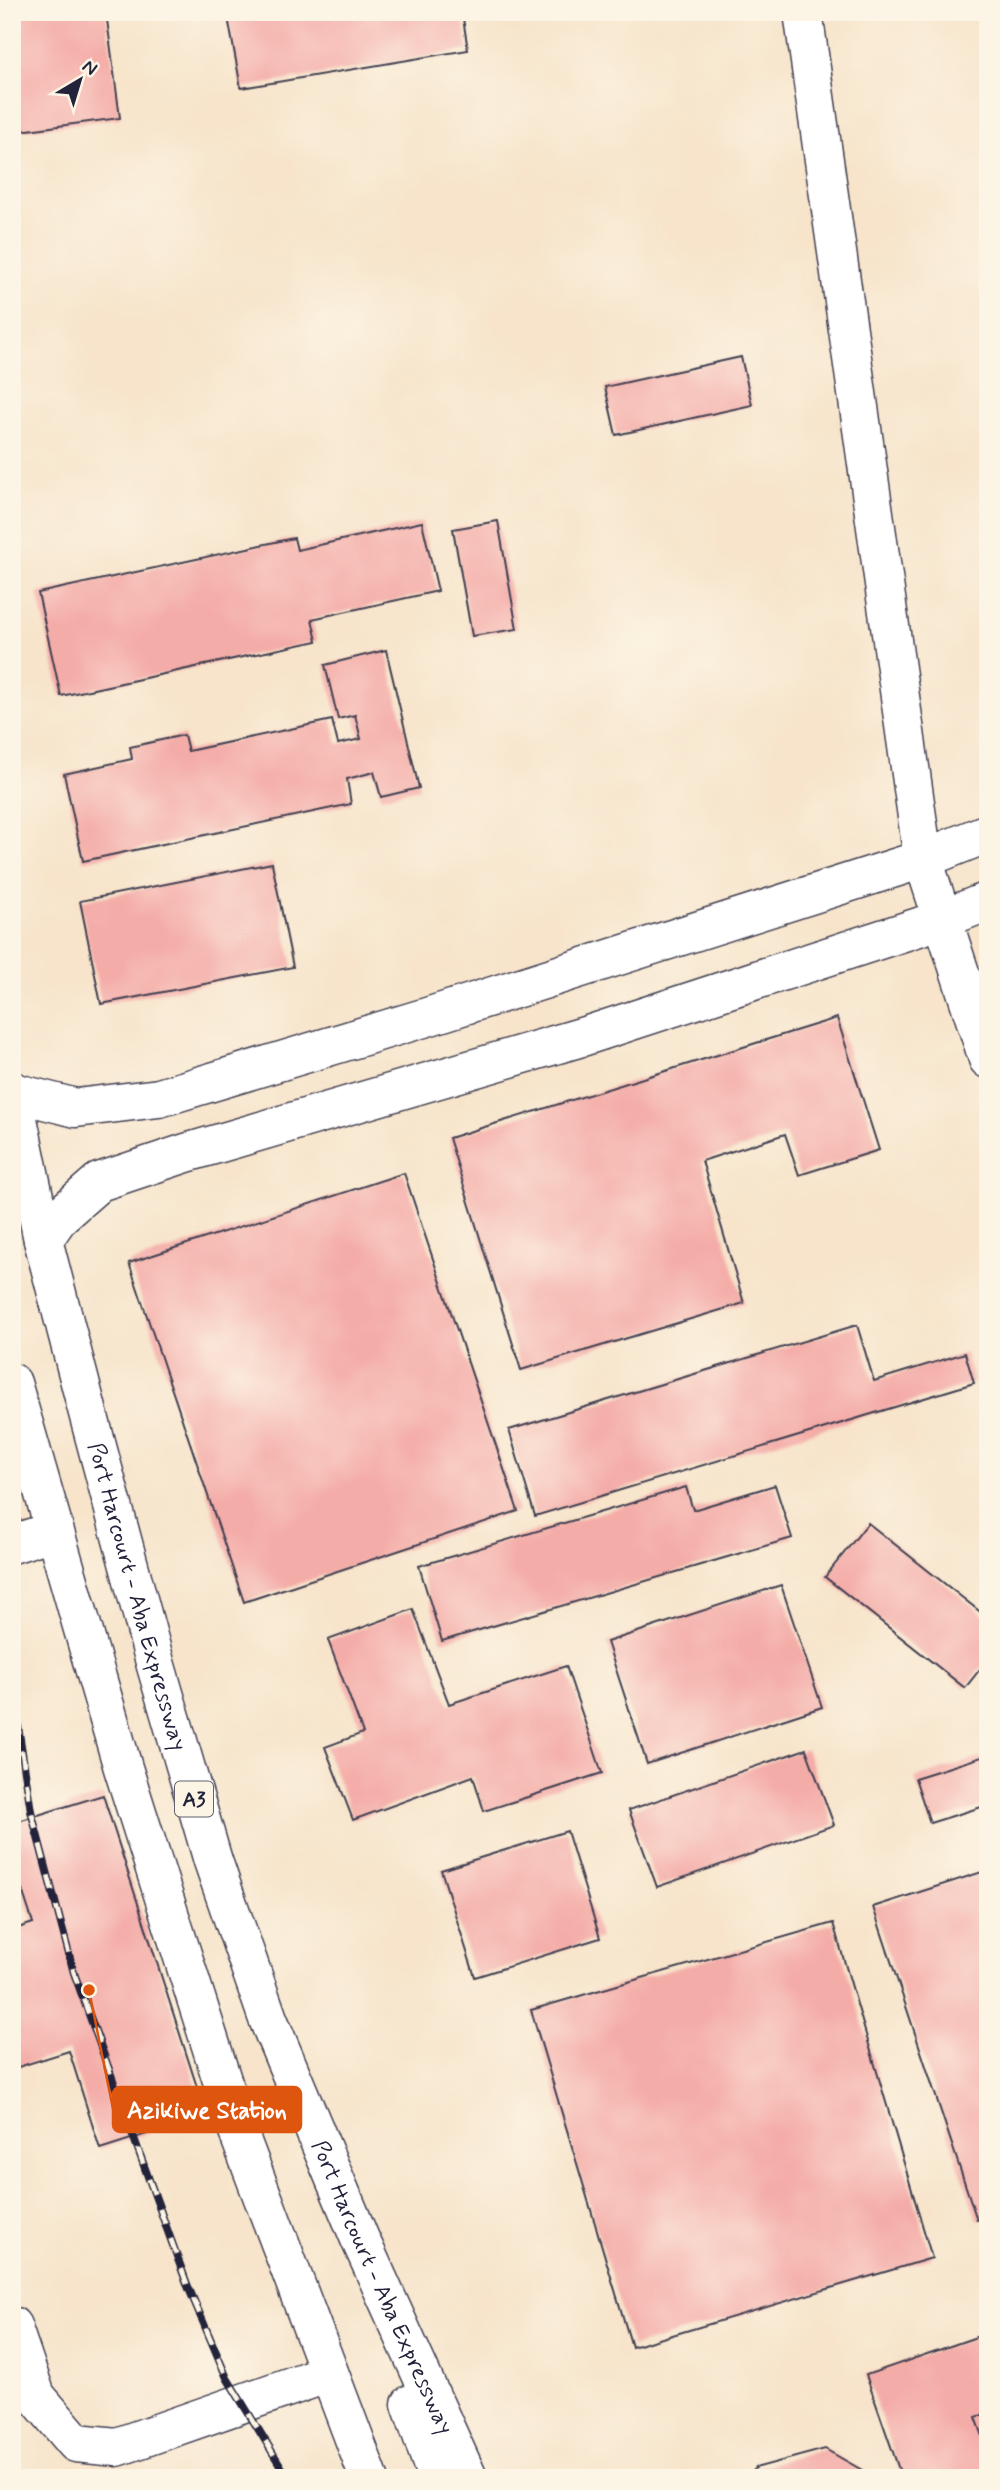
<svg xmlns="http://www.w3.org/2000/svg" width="1000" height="2490" font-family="Mynerve,sans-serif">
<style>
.building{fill:#f4aca8}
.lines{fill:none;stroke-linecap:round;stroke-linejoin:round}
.minor-casing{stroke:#423f51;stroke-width:41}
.highway-casing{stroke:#423f51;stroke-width:41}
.minor{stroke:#fff;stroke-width:38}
.highway{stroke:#fff;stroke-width:38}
.rail-casing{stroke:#22223b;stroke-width:8}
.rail{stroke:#fcf5e5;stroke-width:5;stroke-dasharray:16;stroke-linecap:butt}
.labels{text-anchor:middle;stroke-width:7;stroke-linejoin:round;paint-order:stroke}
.shield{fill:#fcf5e5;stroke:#63616e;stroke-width:2}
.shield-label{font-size:21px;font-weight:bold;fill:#22223b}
.street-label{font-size:23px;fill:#22223b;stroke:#fcf5e5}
.leader{fill:none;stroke:#de560e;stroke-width:2.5}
.callout-dot{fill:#de560e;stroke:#fcf5e5;stroke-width:2.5}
.callout{fill:#de560e;stroke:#de560e;stroke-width:2.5}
.callout-label{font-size:24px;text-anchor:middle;font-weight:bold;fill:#fff}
</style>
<rect width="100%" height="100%" fill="#fcf5e5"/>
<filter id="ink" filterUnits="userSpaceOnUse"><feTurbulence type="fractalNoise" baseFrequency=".0143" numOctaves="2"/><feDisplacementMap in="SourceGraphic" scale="14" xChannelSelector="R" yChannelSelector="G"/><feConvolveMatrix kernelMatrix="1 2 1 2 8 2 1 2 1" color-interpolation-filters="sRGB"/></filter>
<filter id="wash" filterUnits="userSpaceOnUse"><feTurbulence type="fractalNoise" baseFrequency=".00686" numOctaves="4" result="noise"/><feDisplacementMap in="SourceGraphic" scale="28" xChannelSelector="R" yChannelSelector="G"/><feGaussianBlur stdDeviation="1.57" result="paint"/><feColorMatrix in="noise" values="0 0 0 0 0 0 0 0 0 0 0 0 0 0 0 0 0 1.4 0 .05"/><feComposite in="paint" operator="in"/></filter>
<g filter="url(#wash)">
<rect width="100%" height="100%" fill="#f7e4cb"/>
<g id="blocks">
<path class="building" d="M12,12h94l14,106 -108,14z
M227,12h235l6,38 -227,38z
M741,357l11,48 -136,30 -11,-48z
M498,521l19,108 -45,7 -19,-107z
M422,522l16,69 -126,28 5,22 -256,55 -23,-103 256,-55 3,12z
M386,650l33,138 -38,9 -7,-25 -27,7 4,25 -268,57 -19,-87 68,-15 -2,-12 54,-12 4,16 144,-31 6,24 23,-5 -6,-24 -17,4 -13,-54z
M272,863l21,104 -192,37 -21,-103z
M837,1018l42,132 -80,25 -14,-41 -83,27 42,142 -223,67 -72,-232z
M404,1173l114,338 -274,91 -115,-339z
M857,1325l17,56 91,-28 9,30 -439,133 -26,-86z
M775,1485l17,53 -350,103 -23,-75 267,-79 7,23z
M868,1523l120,95v41l-23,29 -140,-111z
M781,1585l41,122 -175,57 -40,-122z
M413,1609l36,95 117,-38 36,107 -118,38 -11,-35 -120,44 -28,-73 38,-14 -35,-93z
M806,1749l28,76 -177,62 -28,-77z
M988,1755v50l-58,18 -15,-45z
M103,1795l103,320 -106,34 -31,-98 -57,18v-139l21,-7 -21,-64v-36z
M567,1831l33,107 -125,39 -34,-107z
M988,1870v346l-11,4 -104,-313z
M833,1923l99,335 -300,89 -101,-337z
M988,2333v80l-12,4 12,33v28h-86l-36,-103z
M825,2449l51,29h-126l5,-10z"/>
</g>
</g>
<g filter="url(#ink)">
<use href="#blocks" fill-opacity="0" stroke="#423f51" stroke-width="2"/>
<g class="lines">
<defs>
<path id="minor" d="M803,12l120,847 65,200
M13,1092l63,16 83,-10 268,-81 496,-158 65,-26
M43,1240l17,-24 39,-34 87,-29 399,-117 358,-117 45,-18
M12,1544l41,-13
M12,2326l24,70 40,47 41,4 212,-74"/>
<g id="highway">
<path id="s1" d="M12,1090l31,150 45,173 68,253 57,195 55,158 92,220 108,239"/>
<path d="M12,1383l111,385 117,369 129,341"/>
<path d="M411,2404l26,74"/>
</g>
</defs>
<use href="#minor" class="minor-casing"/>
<use href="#highway" class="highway-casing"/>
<use href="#minor" class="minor"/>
<use href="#highway" class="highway"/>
<defs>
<path id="rail" d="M12,1687l19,124 43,162 113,311 40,94 61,100"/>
</defs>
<use href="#rail" class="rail-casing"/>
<use href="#rail" class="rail"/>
</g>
</g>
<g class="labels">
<rect class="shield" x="175" y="1781.5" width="38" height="35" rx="5"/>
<g class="shield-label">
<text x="194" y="1806">A3</text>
</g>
<g class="street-label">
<text dy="8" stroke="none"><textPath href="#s1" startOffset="522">Port Harcourt - Aba Expressway</textPath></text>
<text dy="8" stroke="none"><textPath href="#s1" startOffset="1256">Port Harcourt - Aba Expressway</textPath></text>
</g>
</g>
<path class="leader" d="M89 1990L113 2109"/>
<circle class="callout-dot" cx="89" cy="1990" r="7"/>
<rect class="callout" x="113" y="2087" width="188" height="45" rx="7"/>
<g class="callout-label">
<text x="207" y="2118">Azikiwe Station</text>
</g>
<rect width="1000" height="2490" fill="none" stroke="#fcf5e5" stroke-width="42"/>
<g transform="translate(80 80) rotate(38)" stroke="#fcf5e5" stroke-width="5" paint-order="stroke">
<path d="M0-5L12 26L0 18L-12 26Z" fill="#22223b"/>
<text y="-10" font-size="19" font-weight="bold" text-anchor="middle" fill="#22223b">N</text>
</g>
</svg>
